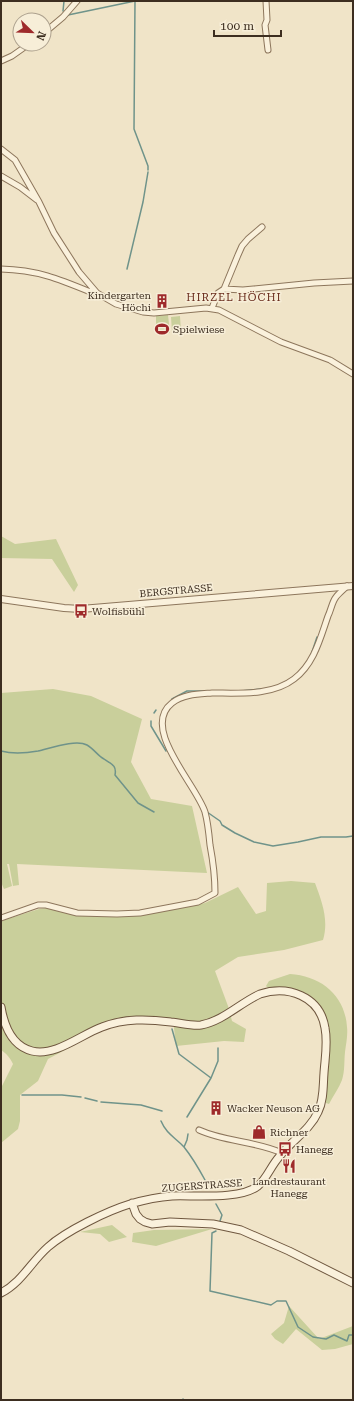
<svg xmlns="http://www.w3.org/2000/svg" width="354" height="1401" font-family="'Roboto Serif',serif">
<style>
.green{fill:#c9cf9b}
.lines{fill:none;stroke-linecap:round;stroke-linejoin:round}
.stream{stroke:#6f938a;stroke-width:1.5}
.minor-casing{stroke:#8d765c;stroke-width:7}
.tertiary-casing{stroke:#8d765c;stroke-width:8}
.secondary-casing{stroke:#6f573f;stroke-width:9}
.minor{stroke:#faf1dc;stroke-width:5}
.tertiary{stroke:#faf1dc;stroke-width:6}
.secondary{stroke:#faf1dc;stroke-width:7}
.labels{text-anchor:middle;stroke-width:3;stroke-linejoin:round;paint-order:stroke}
.poi-label{font-size:10px;fill:#3d2e20;stroke:#f7eed8;text-anchor:start}
.street-label{font-size:10px;fill:#3d2e20;stroke:#f7eed8}
.neighbourhood-label{font-size:11px;letter-spacing:1px;fill:#6b2e1e;stroke:#f7eed8}
</style>
<rect width="100%" height="100%" fill="#f0e4c8"/>
<path class="green" d="M168,315l2,18 -14,1v-18z
M180,316l1,16h-9l-1,-15z
M1,536l14,8 41,-5 22,46 -4,7 -22,-33 -51,-1z
M53,689l38,7 51,23 -11,43 20,37 41,7 15,67 -190,-9 2,21 -6,1 -4,-22h-2l5,22 -8,3 -3,-7v-189z
M291,881l24,2c7,19 14,37 8,57l-39,10 -46,7 -23,14 13,35 4,15 14,8 -2,13 -20,-1 -48,5 -3,-27 -48,-1 -77,41 -10,22 -18,14v26l-2,8 -17,14v-55l12,-24c-3,-6 -6,-10 -12,-14v-129l38,-12 7,-1 31,7h64l64,-12 33,-16 18,27 10,-3 1,-28z
M290,974c31,2 55,21 57,53 1,8 -1,17 -2,25 -1,9 0,19 -3,28 -3,8 -9,16 -13,24l-3,-1 -2,-5 4,-71 -25,-34 -7,-3 -10,-3 -18,1 -2,-2 3,-5z
M112,1225l15,12 -18,5 -9,-8 -20,-2z
M212,1229l-56,17 -24,-4 1,-9 21,-3z
M289,1306l30,33 34,-13v18l-18,5 -13,1 -26,-21 -13,15 -8,-5 -4,-5 13,-11z"/>
<g class="lines">
<path class="stream" d="M63,11l1,-10
M68,15l67,-14 -1,128 14,37v4
M127,269l16,-67 5,-30
M311,655l6,-18
M241,691l20,-2
M172,699l15,-8h18
M154,713l2,-3
M151,721v5l15,25
M1,751c11,3 26,2 37,0 13,-3 38,-12 49,-6 7,4 11,11 17,14 7,5 13,6 11,16l23,28 16,9
M207,812l13,9 2,4 13,8 19,9 19,4 25,-4 23,-5h25l7,-1
M172,1029l7,25 32,24
M22,1095h40l19,2
M85,1098l12,3
M101,1102l40,3 21,6
M187,1117l24,-39 7,-17v-13
M161,1121c6,14 14,16 23,26 8,10 15,22 21,33
M184,1147l3,-7 1,-6
M216,1204l6,11 -2,6
M216,1231l-4,2 -2,58 61,14 6,-4h9l12,26 15,10 13,2 8,-4 13,6 2,-6h4
M183,1399l1,1"/>
<defs>
<path id="minor" d="M266,1l1,19 -2,5 3,25
M44,33l19,-16 14,-16
M1,61l11,-5 17,-12
M1,149l14,11 24,42 15,31 25,39 18,21 19,11 27,8 11,1 52,-5 13,2 62,32 49,18 23,14
M1,176l19,11 17,13
M1,269c37,1 58,10 92,24h4
M224,289l19,1 71,-7 39,-2
M212,308l6,-15 6,-4 14,-34 4,-9 6,-7 14,-12
M1,918l37,-13h8l31,8 40,1 23,-1 58,-11 17,-9c0,-16 -2,-32 -5,-48 -1,-11 -2,-22 -5,-33 -9,-28 -65,-84 -33,-109 11,-9 27,-9 40,-10 27,0 60,3 82,-14 20,-15 26,-40 34,-63 3,-6 4,-14 8,-19 3,-4 7,-7 11,-11
M199,1130c26,12 57,11 83,23"/>
<path id="tertiary" d="M1,599l63,9 17,1 272,-23"/>
<path id="secondary" d="M1,1007c3,18 11,39 31,44 23,6 50,-17 70,-24 23,-9 46,-8 69,-5 10,1 20,4 30,3 22,-4 39,-22 59,-31 28,-9 60,2 65,34 3,15 0,30 -1,45 -1,12 0,27 -6,39 -8,18 -27,29 -39,45 -8,9 -12,21 -21,29 -18,14 -64,9 -86,10 -14,1 -28,4 -42,8 -23,7 -64,27 -82,43 -17,15 -26,35 -47,46
M132,1203l4,11 4,5 5,3 7,2 18,-2 43,2 28,6 48,21 64,32"/>
</defs>
<use href="#minor" class="minor-casing"/>
<use href="#tertiary" class="tertiary-casing"/>
<use href="#secondary" class="secondary-casing"/>
<use href="#minor" class="minor"/>
<use href="#tertiary" class="tertiary"/>
<use href="#secondary" class="secondary"/>
</g>
<defs>
<symbol id="building-bare" viewBox="-9 -9 18 18"><path d="M-4-6H4V6H1V3H-1V6H-4ZM-2.5-4.3h1.7v1.8h-1.7ZM.8-4.3h1.7v1.8H.8ZM-2.5-1h1.7V.8h-1.7ZM.8-1h1.7V.8H.8Z" fill="#9e2a2b" stroke="#f7eed8" stroke-width="2.5" paint-order="stroke"/></symbol>
<symbol id="stadium-bare" viewBox="-9 -9 18 18"><path d="M0-5a6.5 5 0 1 0 0 10a6.5 5 0 1 0 0-10ZM-3.5-1.8h7v3.6h-7Z" fill="#9e2a2b" stroke="#f7eed8" stroke-width="2.5" paint-order="stroke"/></symbol>
<symbol id="bus-bare" viewBox="-9 -9 18 18"><path d="M-5-6H5V4H4V6H2V4H-2V6H-4V4H-5ZM-3.5-4V0h7V-4ZM-3.5 1.2v1.5H-2V1.2ZM2 1.2v1.5H3.5V1.2Z" fill="#9e2a2b" stroke="#f7eed8" stroke-width="2.5" paint-order="stroke"/></symbol>
<symbol id="shop-bare" viewBox="-9 -9 18 18"><path d="M-5-2.5h2.3a2.7 3.5 0 0 1 5.4 0H5L5.5 6h-11ZM-1.5-2.5h3a1.5 2.3 0 0 0-3 0Z" fill="#9e2a2b" stroke="#f7eed8" stroke-width="2.5" paint-order="stroke"/></symbol>
<symbol id="restaurant-bare" viewBox="-9 -9 18 18"><path d="M-5-6h1v4h1v-4h1v4h1v-4h1v5L-1.5 .5V6h-2V.5L-5-1ZM5-6V6H3V1.5H1.5Q1.5-4 5-6Z" fill="#9e2a2b" stroke="#f7eed8" stroke-width="2.5" paint-order="stroke"/></symbol>
</defs>
<g fill-rule="evenodd">
<use href="#building-bare" x="152" y="291" width="20" height="20"/>
<use href="#stadium-bare" x="152" y="319" width="20" height="20"/>
<use href="#bus-bare" x="71" y="601" width="20" height="20"/>
<use href="#building-bare" x="206" y="1098" width="20" height="20"/>
<use href="#shop-bare" x="249" y="1122" width="20" height="20"/>
<use href="#bus-bare" x="275" y="1139" width="20" height="20"/>
<use href="#restaurant-bare" x="279" y="1156" width="20" height="20"/>
</g>
<g class="labels">
<g class="poi-label">
<text x="151" y="299" text-anchor="end">Kindergarten<tspan x="151" dy="12">Höchi</tspan></text>
<text x="173" y="333">Spielwiese</text>
<text x="92" y="615">Wolfisbühl</text>
<text x="227" y="1112">Wacker Neuson AG</text>
<text x="270" y="1136">Richner</text>
<text x="296" y="1153">Hanegg</text>
<text x="289" y="1185" text-anchor="middle">Landrestaurant<tspan x="289" dy="12">Hanegg</tspan></text>
</g>
<g class="street-label">
<text transform="translate(176 590) rotate(-5)" y="4">BERGSTRASSE</text>
<text transform="translate(202 1185) rotate(-4)" y="4">ZUGERSTRASSE</text>
</g>
<g class="neighbourhood-label">
<text x="234" y="301">HIRZEL HÖCHI</text>
</g>
</g>
<rect width="354" height="1401" fill="none" stroke="#3d2e20" stroke-width="4"/>
<g transform="translate(32 32) rotate(113)"><circle r="19" fill="#f7eed8" stroke="#ada18e"/>
<path d="M0-3L7 15L0 10L-7 15Z" fill="#9e2a2b"/>
<text y="-6" font-size="11" font-weight="bold" text-anchor="middle" fill="#3d2e20">N</text>
</g>
<path d="M214 30v6h67v-6" fill="none" stroke="#3d2e20" stroke-width="2"/>
<text x="220" y="30" font-size="12" fill="#3d2e20" stroke="#f7eed8" stroke-width="3" paint-order="stroke">100 m</text>
</svg>
